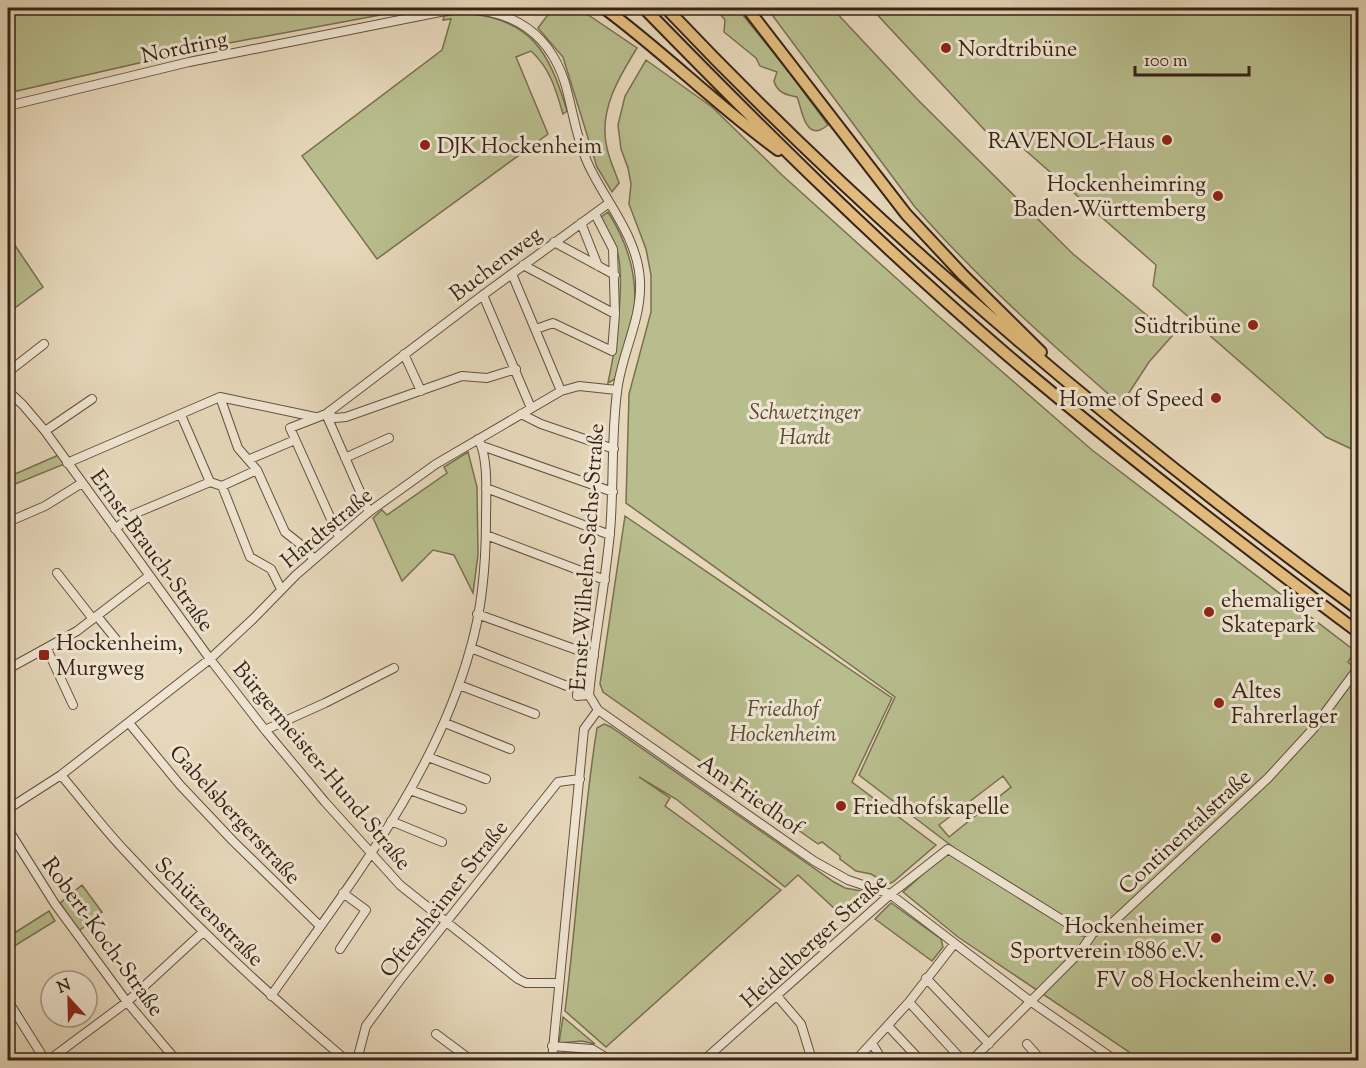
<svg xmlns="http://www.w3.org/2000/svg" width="1366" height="1068" font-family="'Sorts Mill Goudy',serif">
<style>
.green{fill:#b8bd8d;stroke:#787051;stroke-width:1.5;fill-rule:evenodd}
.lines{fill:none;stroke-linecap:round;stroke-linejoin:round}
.minor-casing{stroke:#64503e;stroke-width:10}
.highway-casing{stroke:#382315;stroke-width:14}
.minor{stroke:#efe5d2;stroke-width:8}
.highway{stroke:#e3bc7d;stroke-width:10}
.poi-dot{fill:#8f2418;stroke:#efe5d2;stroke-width:2}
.labels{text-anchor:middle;stroke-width:6;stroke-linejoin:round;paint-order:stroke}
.street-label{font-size:22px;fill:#382315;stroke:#efe5d2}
.poi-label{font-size:22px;fill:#382315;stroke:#efe5d2;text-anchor:start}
.park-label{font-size:22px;font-style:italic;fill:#584a33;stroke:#efe5d2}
</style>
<rect width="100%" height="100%" fill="#e6d7ba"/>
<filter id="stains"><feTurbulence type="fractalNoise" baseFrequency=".00333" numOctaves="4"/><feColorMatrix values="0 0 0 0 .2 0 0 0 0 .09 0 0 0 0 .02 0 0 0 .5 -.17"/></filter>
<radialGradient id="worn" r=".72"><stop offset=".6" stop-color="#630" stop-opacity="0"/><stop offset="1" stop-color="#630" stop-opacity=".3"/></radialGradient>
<path class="green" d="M8,8h410l-205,38 -205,47z
M553,8h25l59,40c-18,29 -39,63 -30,100 2,11 8,23 12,35l-7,9 -15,-25 -34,-110 -25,-29z
M715,8h22l49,60 42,57c-3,2 -5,4 -8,5 -16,6 -19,-25 -23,-33 -10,-2 -20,-4 -23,-16l3,-9 -17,-6 -4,-8 -32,-26 1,-12z
M767,8h65l86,92 155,154 99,82 -23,26 -28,43c-72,-63 -143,-126 -206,-198z
M871,8h487v444l-32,-15 -173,-151 3,-21 -139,-122 -24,-4z
M463,13c68,5 86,38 104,98l-4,3c-7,-24 -13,-46 -32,-63l-15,6 32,77 -171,125 -75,-103 140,-106 9,-31 -8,1 1,-4z
M646,60l66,47 70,68 154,139 156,136 263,201 -7,11 10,8v390h-217l-183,-123 -55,-45 50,-45 -94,-72 36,-78 -269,-194 3,-109 22,-82v-37l-5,-26 -17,-45 2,-20 -3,-16 -7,-19 -3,-24 7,-29zM1003,776l8,11 -62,50 -10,-12z
M608,212c20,31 30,64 26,101 -2,20 -14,46 -19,66l-7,4c7,-33 19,-105 8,-136 -4,-10 -11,-20 -16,-29z
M8,235l35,52 -35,26z
M468,452l9,35 1,68 -5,38 -19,-38 -21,-5 -31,31 -29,-63 9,-8 5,5 60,-42 -3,-6z
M61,454l6,9 -59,24v-10z
M625,516l267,182 -40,84 84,63 -43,37 -5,2 -17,-10 -15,-3 -16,-12v-3l-18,-14 -4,2 -215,-152 -3,-8z
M604,724l7,3 223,155 11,6 22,4 4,4 -1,5 -23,19 -49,-45 -13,12 -109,-88 -37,-22 31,21 -5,8 116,84 -175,157 -41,-36c12,-94 17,-189 32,-283z
M82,885l20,27 -23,19 -19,-28z
M891,903l50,36 2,8 -11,14 -57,-42z
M49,911l6,10 -47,29v-13z
M563,1017l32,27 -13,-3 -23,2z"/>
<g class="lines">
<defs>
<path id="minor" d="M8,106l181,-44 256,-51c56,-7 102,15 120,72 8,28 12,60 26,87 18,36 47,69 49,111 2,39 -19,73 -23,111 -6,46 -3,94 -7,140 -5,55 -16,109 -21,163l9,15 216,151 34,19 42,14 140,107 85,59
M581,223l17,43
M554,242l61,33
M523,265l92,49
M512,274l49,117
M483,295l48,113
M536,329l17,-6 59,28 3,-37 -2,-65 -18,-35
M404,354l17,37
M8,372l36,-28
M8,391l15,14 22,26 165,228 55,71 60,72 75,83 118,94 8,4h33
M220,397l18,51 19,22 28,62 15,12 14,15
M220,397l95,20
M326,414l9,4 11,-1 116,-41 25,2 29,-9
M326,414l43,98
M521,414l20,10 73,25
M181,415l29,67 12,4 28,71 21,12 10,20
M45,431l47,-32
M482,446l131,46
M345,458l44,-20
M250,459l45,-19
M67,463l153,-66
M222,486l35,-16
M486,488l124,47
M8,522l37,-16 37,-23
M115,529l19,-15 76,-32
M486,535l119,45
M339,537l-49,-109 36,-14 157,-119 126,-92
M57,573l36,46
M477,614l117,42
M97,616l22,27
M471,648l96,38 7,-5 4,6 -1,9 12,-1
M47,649l26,56
M8,669l69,-38 72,-55
M459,685l76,29
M8,719l1,5
M129,723l51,62 53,56 87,85
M445,723l65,26
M265,730l60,-27 69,-35
M428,757l58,22
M61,775c22,26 42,53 65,77 69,75 143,143 220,208
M410,790l52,19
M8,809l53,-34 149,-116 43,-40 43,-44 73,-63 67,-48 125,-73 18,-5 38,4
M391,821l51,21
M8,829l47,75 72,98 49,58
M340,949l26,-39 -23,-17
M926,978l63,66
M271,996c76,-109 163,-216 199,-346 12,-40 16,-89 16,-131 0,-21 3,-63 -8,-80
M777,996l24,28 11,36
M8,1001l37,59
M909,1002l53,58
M888,1026l32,34
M436,1034l35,26
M872,1043l10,17
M1027,1044l14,16
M552,1046l40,3 18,11
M49,1060l78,-58 76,-70
M357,1060l9,-34 34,-46 158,-198 22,-3
M552,1060l32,-331 14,-19
M704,1060l189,-168 55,-43 132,82 13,2
M856,1060l53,-58 45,-58
M972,1060l108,-108 13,-19 18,-9 157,-146 45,-49 45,-61"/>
<path id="highway" d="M604,8c60,44 113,98 174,142
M644,8c116,119 235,237 362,346 114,97 232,188 352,278
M666,8c210,222 446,420 692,601
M747,8l159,206 57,61 78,77"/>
</defs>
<use href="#minor" class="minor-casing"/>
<use href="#highway" class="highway-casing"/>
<use href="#minor" class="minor"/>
<use href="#highway" class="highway"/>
</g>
<g class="poi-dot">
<circle cx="946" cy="48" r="6"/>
<circle cx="1167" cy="140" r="6"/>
<circle cx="425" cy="145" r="6"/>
<circle cx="1218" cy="196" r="6"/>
<circle cx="1253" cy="325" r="6"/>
<circle cx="1216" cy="398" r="6"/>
<circle cx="1209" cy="612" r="6"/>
<rect x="38" y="649" width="12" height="12" rx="3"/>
<circle cx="1219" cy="703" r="6"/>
<circle cx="841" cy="806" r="6"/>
<circle cx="1216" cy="938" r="6"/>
<circle cx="1329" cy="979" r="6"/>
</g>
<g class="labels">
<g class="street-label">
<text transform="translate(184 46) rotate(-12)" y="8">Nordring</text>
<text transform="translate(495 263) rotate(-37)" y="8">Buchenweg</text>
<text transform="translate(326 527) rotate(-40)" y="8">Hardtstraße</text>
<text transform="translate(153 550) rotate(54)" y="8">Ernst-Brauch-Straße</text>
<text transform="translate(586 557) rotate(-86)" y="8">Ernst-Wilhelm-Sachs-Straße</text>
<text transform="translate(323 765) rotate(50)" y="8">Bürgermeister-Hund-Straße</text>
<text transform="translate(751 794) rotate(35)" y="8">Am Friedhof</text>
<text transform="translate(236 814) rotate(47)" y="8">Gabelsbergerstraße</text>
<text transform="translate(1184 831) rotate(-43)" y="8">Continentalstraße</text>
<text transform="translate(443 898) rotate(-52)" y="8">Oftersheimer Straße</text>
<text transform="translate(210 911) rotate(45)" y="8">Schützenstraße</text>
<text transform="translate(104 936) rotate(54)" y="8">Robert-Koch-Straße</text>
<text transform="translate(813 940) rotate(-42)" y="8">Heidelberger Straße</text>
</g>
<g class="poi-label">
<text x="958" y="56">Nordtribüne</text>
<text x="1155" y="148" text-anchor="end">RAVENOL-Haus</text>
<text x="437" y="153">DJK Hockenheim</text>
<text x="1206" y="191" text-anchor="end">Hockenheimring<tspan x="1206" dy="25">Baden-Württemberg</tspan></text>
<text x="1241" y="333" text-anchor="end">Südtribüne</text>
<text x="1204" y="406" text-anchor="end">Home of Speed</text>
<text x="1221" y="607">ehemaliger<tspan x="1221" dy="25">Skatepark</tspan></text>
<text x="56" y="650">Hockenheim,<tspan x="56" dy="25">Murgweg</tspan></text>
<text x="1231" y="698">Altes<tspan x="1231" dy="25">Fahrerlager</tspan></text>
<text x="853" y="814">Friedhofskapelle</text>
<text x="1204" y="933" text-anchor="end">Hockenheimer<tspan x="1204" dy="25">Sportverein 1886 e.V.</tspan></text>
<text x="1317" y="987" text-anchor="end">FV 08 Hockenheim e.V.</text>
</g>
<g class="park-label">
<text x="805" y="419">Schwetzinger<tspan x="805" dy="25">Hardt</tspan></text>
<text x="783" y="716">Friedhof<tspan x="783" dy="25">Hockenheim</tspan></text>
</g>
</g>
<rect width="1366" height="1068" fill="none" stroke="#e6d7ba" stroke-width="30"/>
<rect x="9" y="9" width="1348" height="1050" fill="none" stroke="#382315" stroke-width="3"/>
<rect x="15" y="15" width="1336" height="1038" fill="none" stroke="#382315" stroke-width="1.5"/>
<g transform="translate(69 999) rotate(338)"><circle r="28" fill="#efe5d2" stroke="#a69786" stroke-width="1.5"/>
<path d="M0-4.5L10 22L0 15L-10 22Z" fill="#8f2418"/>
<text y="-9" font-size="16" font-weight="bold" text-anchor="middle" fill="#382315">N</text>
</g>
<path d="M1135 66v9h114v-9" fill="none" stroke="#382315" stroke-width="3"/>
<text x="1144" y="66" font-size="18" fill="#382315" stroke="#efe5d2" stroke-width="4.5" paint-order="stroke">100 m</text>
<rect width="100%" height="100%" filter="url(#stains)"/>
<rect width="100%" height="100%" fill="url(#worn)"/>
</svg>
